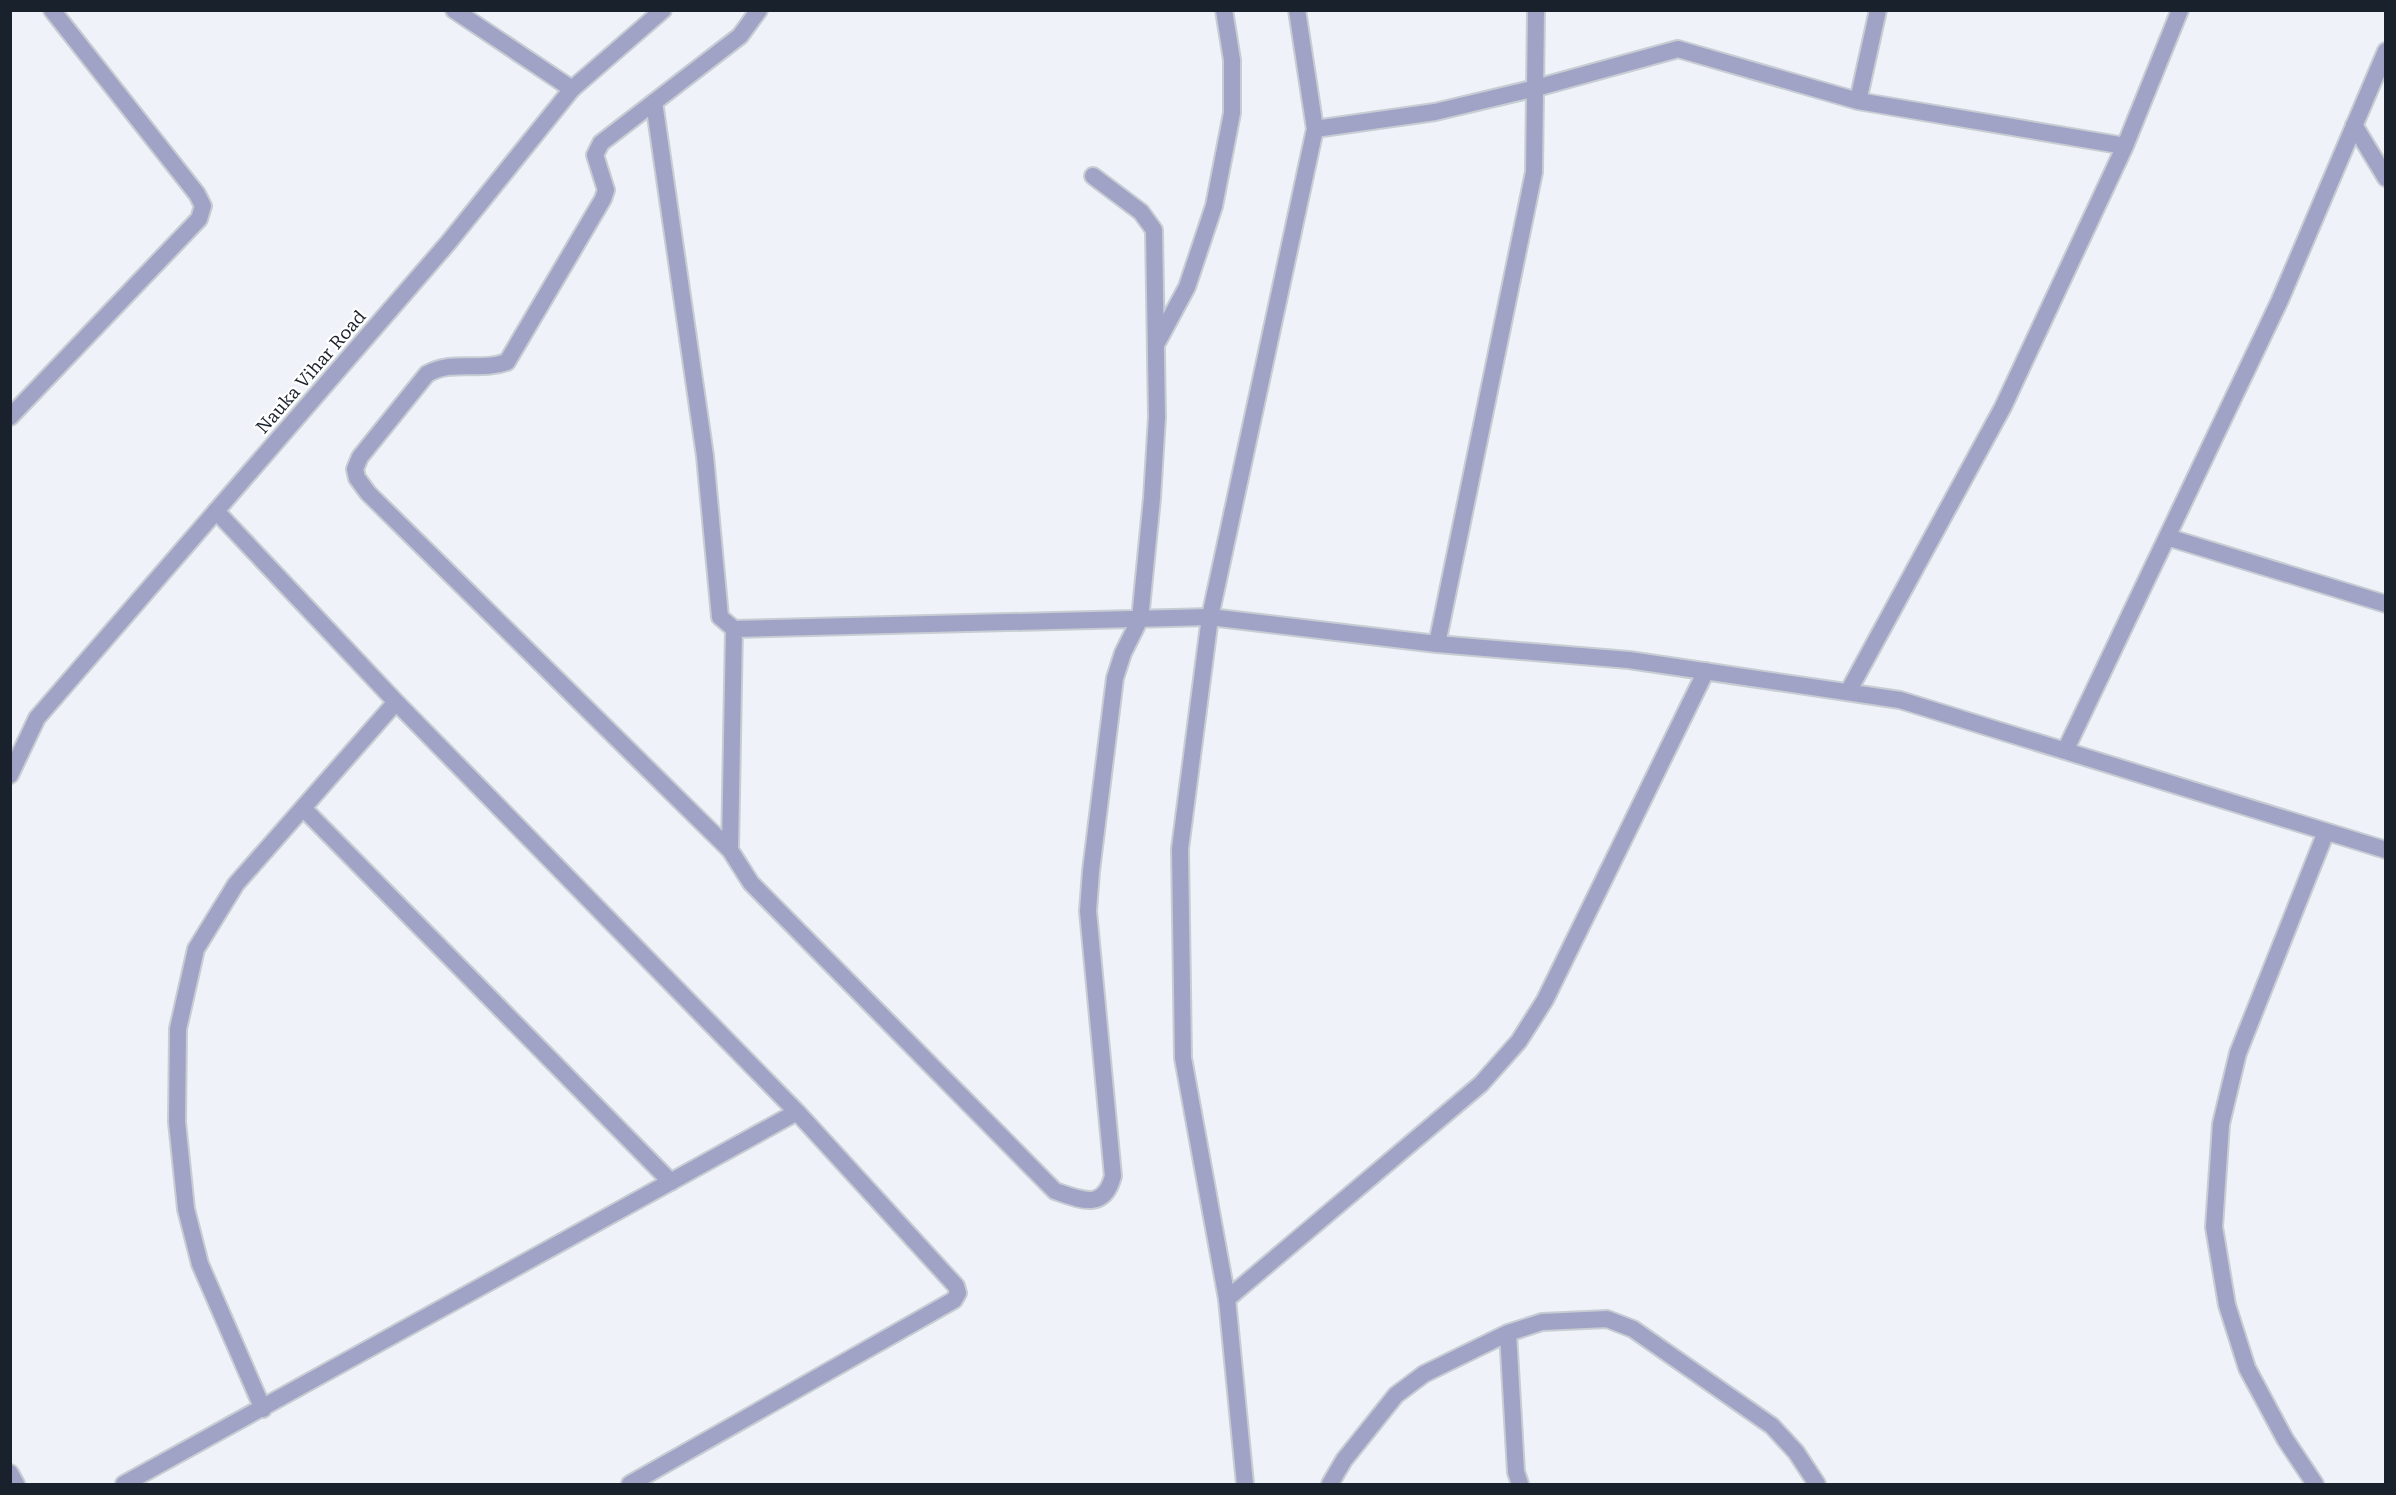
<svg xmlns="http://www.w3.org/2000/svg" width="2396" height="1495" font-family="'Roboto Serif',serif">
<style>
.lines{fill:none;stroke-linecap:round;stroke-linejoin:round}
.service-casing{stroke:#c8cdd4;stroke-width:20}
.minor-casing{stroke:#c8cdd4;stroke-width:20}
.tertiary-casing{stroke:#c8cdd4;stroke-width:20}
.service{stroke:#a0a3c5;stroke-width:16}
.minor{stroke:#a0a3c5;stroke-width:16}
.tertiary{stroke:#a0a3c5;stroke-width:16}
.labels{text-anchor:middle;stroke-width:4.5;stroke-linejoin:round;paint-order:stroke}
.street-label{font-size:18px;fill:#19212c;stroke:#fff}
</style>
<rect width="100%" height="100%" fill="#eff3f9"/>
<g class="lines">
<defs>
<path id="service" d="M454,10l118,79
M654,102l51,354 15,161 14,12 476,-12
M1158,341l29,-54 27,-81 18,-93v-53l-8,-50
M734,629l-4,221 21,33 304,308c26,9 49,20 58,-15l-25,-265 3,-40 24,-193 8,-25 17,-34 12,-121 5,-81 -3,-187 -13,-18 -48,-36
M730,850l-362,-357 -11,-15 -2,-9 5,-12 67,-83c26,-15 53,-2 80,-12l96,-163 3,-9 -11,-35 6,-12 139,-107 19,-26"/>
<path id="minor" d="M1858,101l20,-91
M2354,125l32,53
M1315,129l120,-17 101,-24 142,-39 180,52 267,45 -122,261 -155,285
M2125,146l55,-136
M10,417l189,-198 4,-13 -6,-12 -145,-184
M216,511l180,191 401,410 159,174 2,7 -4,7 -324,184
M2167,537l219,67
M1210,617l227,27 192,16 271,40 486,150
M1437,644l97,-472 2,-162
M2065,751l215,-451 106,-249
M303,808l368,374
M1227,1299l254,-215 38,-43 26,-41 161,-329
M1508,1333l8,139 4,12
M263,1409l-63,-145 -14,-55 -9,-87 1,-93 18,-80 40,-65 160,-182
M124,1484l673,-372
M1330,1484l14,-24 52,-65 28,-21 84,-41 34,-11 65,-3 26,10 139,97 24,26 21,32
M2315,1484l-30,-45 -38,-71 -20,-63 -13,-78 7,-103 17,-71 88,-221"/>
<path id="tertiary" d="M10,775l27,-57 411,-475 124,-154 91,-79
M10,1473l6,11
M1245,1484l-18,-185 -44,-241 -3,-209 30,-232 105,-488 -18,-119"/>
</defs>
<use href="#service" class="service-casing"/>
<use href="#minor" class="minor-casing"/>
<use href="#tertiary" class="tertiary-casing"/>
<use href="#service" class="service"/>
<use href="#minor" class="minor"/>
<use href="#tertiary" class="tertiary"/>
</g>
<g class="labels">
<g class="street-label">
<text transform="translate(311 372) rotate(-49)" y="6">Nauka Vihar Road</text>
</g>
</g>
<rect width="2396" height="1495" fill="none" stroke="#19212c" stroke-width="24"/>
</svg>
